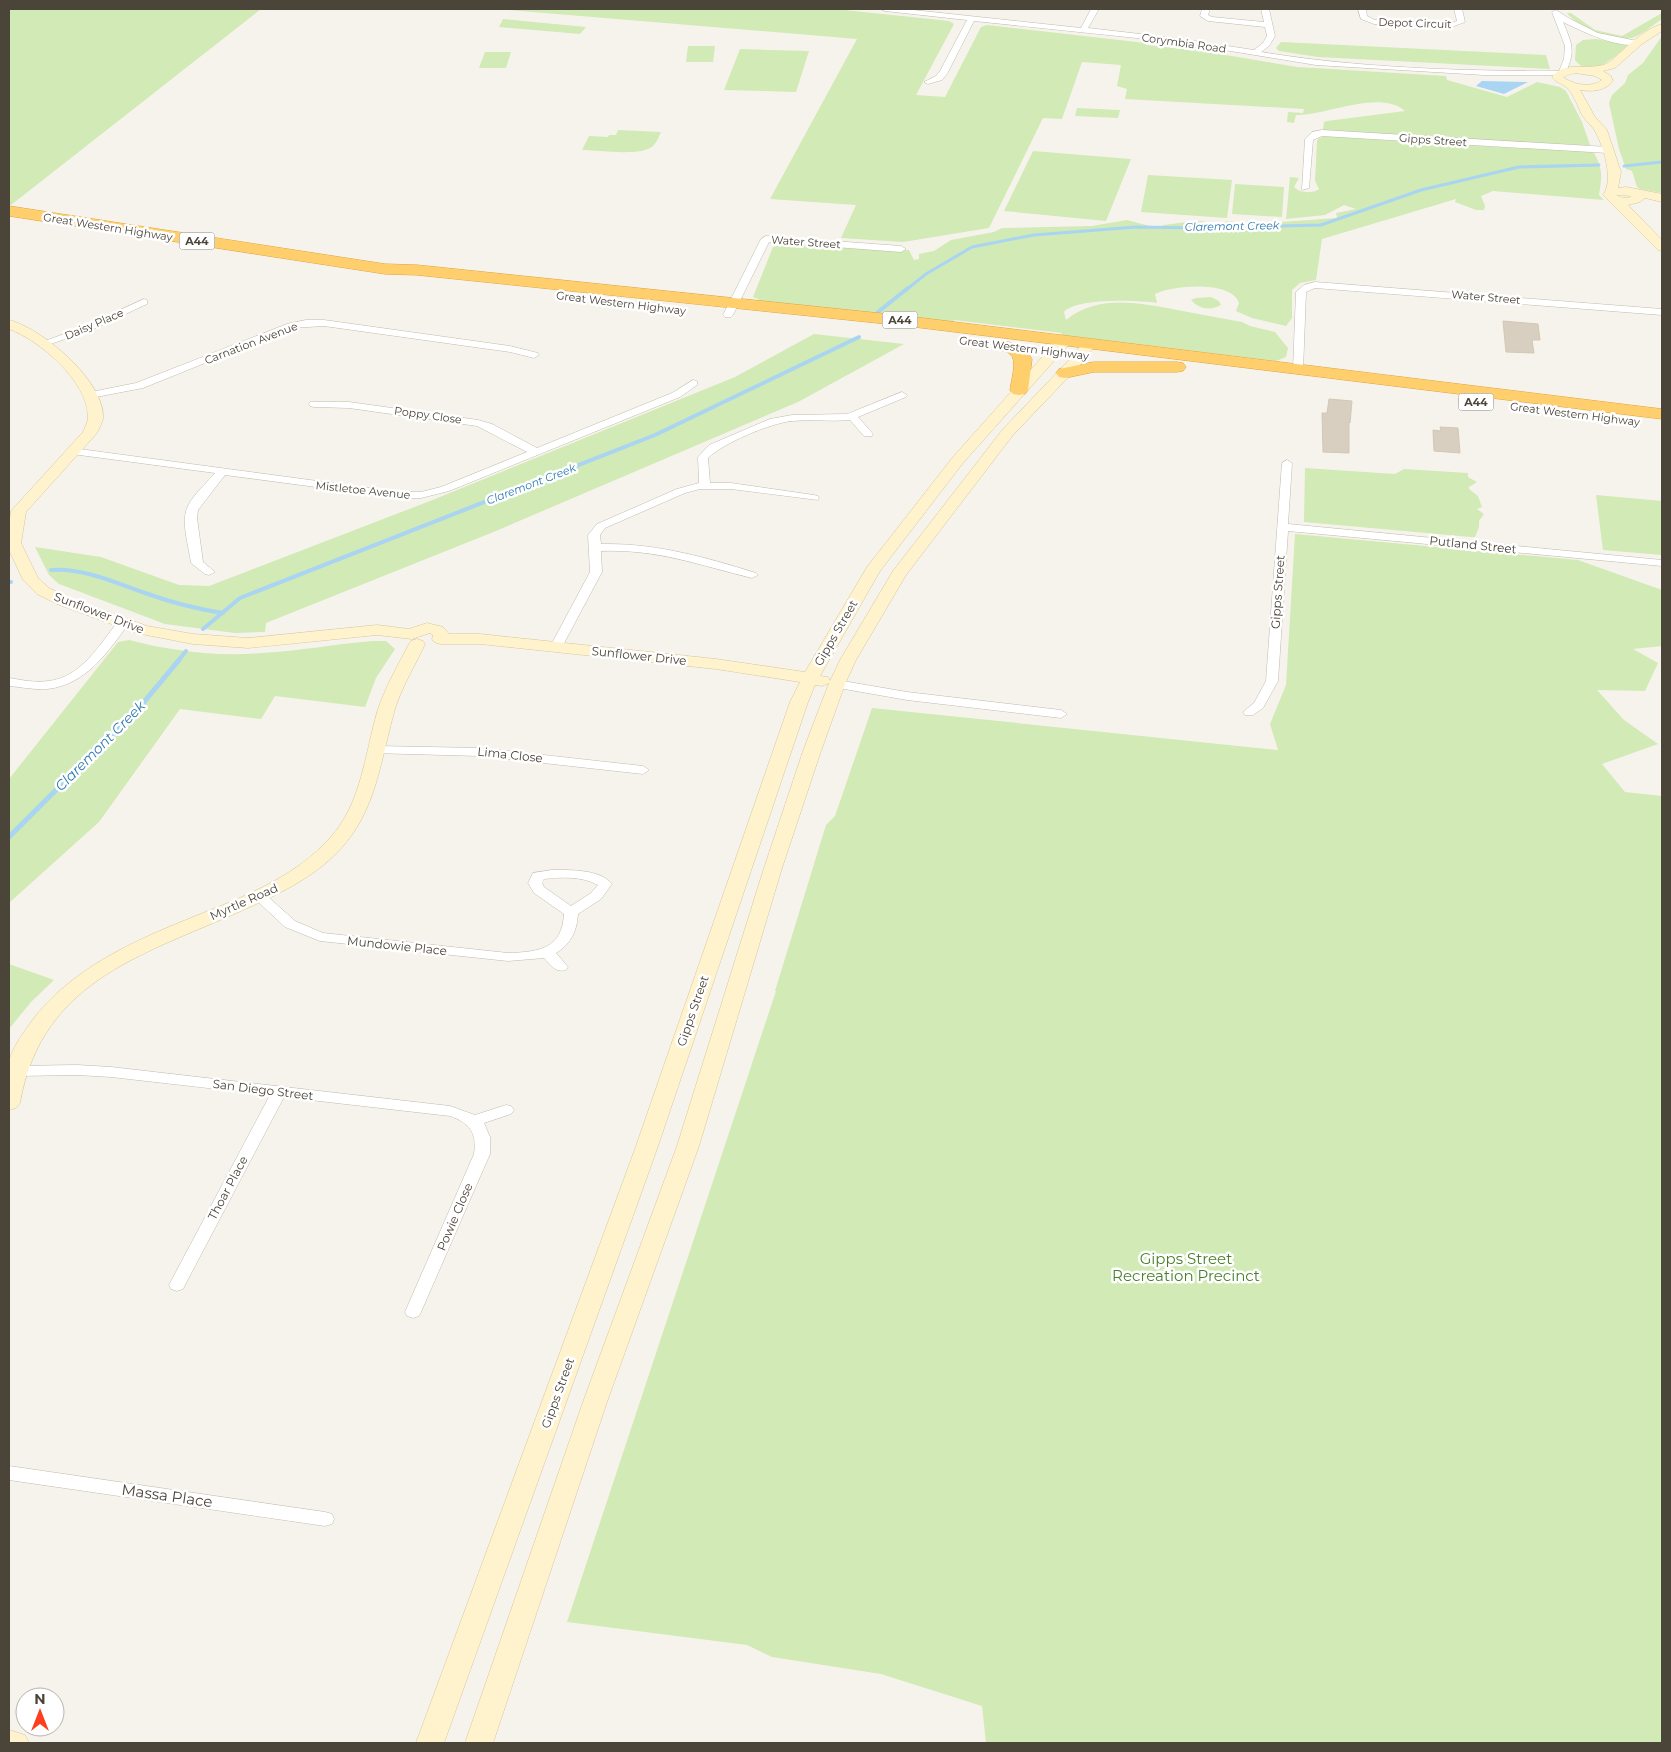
<svg xmlns="http://www.w3.org/2000/svg" width="1671" height="1752" font-family="Montserrat,sans-serif">
<style>
.green{fill:#d2eab5}
.water{fill:#a9d4f2}
.lines{fill:none;stroke-linecap:round;stroke-linejoin:round}
.stream-far2{stroke:#a9d4f2;stroke-width:3}
.stream-far1{stroke:#a9d4f2;stroke-width:4}
.stream{stroke:#a9d4f2;stroke-width:5}
.building{fill:#d8cfc1;stroke:#d3c7b4}
.street-casing{stroke:#c2bbae;stroke-width:1}
.secondary-casing{stroke:#d6c79b;stroke-width:1}
.highway-casing{stroke:#e0a43c;stroke-width:1}
.street{fill:#fff;fill-rule:evenodd}
.secondary{fill:#fff3cd;fill-rule:evenodd}
.highway{fill:#ffcf6e;fill-rule:evenodd}
.labels{text-anchor:middle;stroke-width:5;stroke-linejoin:round;paint-order:stroke}
.far-street-label{font-size:11px;fill:#4b4439;stroke:#fff}
.far-water-label{font-size:11px;font-style:italic;fill:#2e7ab2;stroke:#fff}
.shield{fill:#fff;stroke:#817c74;stroke-width:1}
.shield-label{font-size:11px;font-weight:bold;fill:#4b4439}
.street-label{font-size:12px;fill:#4b4439;stroke:#fff}
.water-label{font-size:14px;font-style:italic;fill:#2e7ab2;stroke:#fff}
.near-park-label{font-size:15px;fill:#4a7f2a;stroke:#fff}
.near-street-label{font-size:15px;fill:#4b4439;stroke:#fff}
</style>
<rect width="100%" height="100%" fill="#f6f3ec"/>
<path class="green" d="M9,9h252l-250,196 -2,-1z
M497,9h338l114,12 5,3 -38,71 29,2 36,-70 6,-2 158,18 1,2 50,5 101,17 149,9 1,4 60,17 30,-15 23,5 6,4 16,31 8,23 -8,1 -259,-16 1,-8 3,-1 78,-10c-26,-22 -79,5 -109,4l-2,8 -7,-1 1,-10 15,1 1,-4 -179,-10 2,-10 -10,-3 4,-21 -39,-3 -20,57 -19,-1 -54,110 -86,14 -62,-4 15,-33 -86,-6 87,-160z
M1567,13h4l24,17 27,6 40,-23v6c-9,6 -20,16 -30,19 -18,5 -54,-10 -65,-25z
M503,19l83,8 -6,7 -81,-7z
M1662,36v157l-22,-4 -3,-2 -5,-16 -6,-2 -7,-20 -10,-46 3,-8 13,-12 3,-8 15,-12z
M1596,39l33,5c-13,12 -38,37 -54,16l1,-15 7,-5z
M1281,42l265,13 4,14 -232,-12 -39,-6 -3,-3z
M688,46h27l-2,16h-27z
M740,49l69,2 -13,41 -72,-2z
M485,52h26l-5,16h-27z
M1077,108l43,2 -2,8 -43,-2z
M618,130l43,2c-2,4 -4,10 -8,14 -12,11 -55,4 -71,4l7,-14 19,1 1,-2h7z
M1326,136l264,16 4,1c9,16 8,24 5,42l5,5 -111,-9 -12,5 4,10 -1,4h-8l-21,-8 1,-3 -134,40 -6,41 -16,3 -8,7v28l-6,8 -34,-8 -14,-6 -2,-1 3,-8c-7,-23 -67,-18 -84,-9l2,9c-18,-3 -81,-5 -93,9l2,8c33,-26 73,-17 111,-10 22,4 43,8 65,12l8,4 25,6 13,16 -2,9 -10,4 -215,-26 1,-2 -108,-13 -1,2 -191,-21 -9,-4 20,-50 9,-3 127,6 5,10 5,-1v-5l15,-3 17,-11 43,-8 8,-4 90,-2 35,-6 30,8 7,-3 15,-2 23,-2 16,4 10,-4 25,3 84,-6 -1,-5 20,-4 -12,-4 -19,10 -39,4 4,-42 9,1 -5,9c6,6 18,7 25,2l-4,-8 2,-40 2,-3z
M1033,151l98,8 -25,62 -102,-10z
M1148,175l84,5 -5,38 -86,-6z
M1235,184l49,3 -2,30 -50,-3z
M1211,297l8,4 2,4c-11,6 -22,4 -30,-5l5,-2z
M814,334l90,10 -106,58 -307,131 -225,90 -1,9 -30,1 -70,-9 -106,-40 -10,-9 -14,-28 66,10 78,28 30,1 221,-85 305,-124z
M1305,468l90,6 9,-5 64,4v4l9,5 -8,5v2l9,7 4,11 -5,2 7,5 -5,7v6l-4,10h-4l-167,-15z
M1596,495l66,6v54l-59,-5z
M1295,534l283,26 84,30v56l-29,3 25,14 -13,28 -48,-1 27,30 34,24 -56,20 23,28 37,4v947h-676l-4,-37 -101,-32 -109,-17 -25,-12 -180,-23 209,-631h-1l51,-166 9,-9 37,-108 406,42 -8,-26 16,-39z
M129,640c42,11 89,17 133,13 37,-2 74,-9 111,-12h13l9,8 -19,29 -11,29 -90,-11 -14,23 -81,-10 -81,113 -90,81v-124l109,-137z
M9,964l45,16 -23,22 -22,27z"/>
<path class="water" d="M1482,81l46,1 -24,12 -28,-8z"/>
<g class="lines">
<path class="stream-far2" d="M1624,166l38,-4
M906,290l20,-16 46,-27 62,-12 102,-8 69,1 116,-3 100,-35 98,-23 80,-2"/>
<path class="stream-far1" d="M878,312l30,-24
M51,570c34,-2 65,13 97,24 25,9 49,15 75,19
M9,582h2
M203,629l37,-31 415,-163 204,-98
M178,661l8,-10"/>
<path class="stream" d="M9,837l135,-135 35,-42"/>
</g>
<path class="building" d="M1503,321l35,3 2,16h-8l2,13 -28,-1z
M1329,399l23,2 -2,22 -1,-1v31l-26,-1 -1,-39h5z
M1440,427l18,1 2,25 -26,-2 -1,-21 8,1z"/>
<g class="lines">
<defs>
<path id="street" d="M881,9h23l177,19 10,-19h8l-11,19 87,10 79,12 9,-7 4,-7 -2,-9 -57,-6 -8,-5 2,-7h8l-2,6 4,2 52,5 -3,-13h8l6,27 -6,10 -8,6c98,16 198,19 298,19l5,-12 1,-13 -13,-34 4,-2 14,9 28,14 44,9c-16,11 -63,-12 -79,-20 9,22 13,29 2,52l-6,1h-75l-168,-10 -141,-23 -201,-21 -27,53 -5,6 -14,4 -4,-2 12,-6 4,-5 27,-51 -82,-9z
M1358,9h8l1,7 8,4 73,4 9,-3 -3,-12h8l3,13 -16,6 -75,-4 -13,-5z
M1322,130l286,17 4,3 -4,3 -286,-17 -9,4 -4,48 -7,2 3,-51 7,-7z
M766,236l135,10 5,3 -5,3 -132,-10 -36,73 -2,2h-6l-2,-2 38,-76z
M1315,282l347,27v6l-347,-27 -9,4 -3,78 -5,3 -5,-3 3,-78 8,-7z
M144,299l3,1v4l-60,28 -43,14 -5,-3 42,-15z
M306,320h18l186,26 28,7 1,2 -5,3 -24,-6 -186,-26 -32,2 -149,60 -52,10 -5,-3 5,-3 45,-9 151,-59z
M693,380l4,1v4l-17,12 -231,94 -28,7h-22l-174,-23 -27,35 -1,8 6,44 12,10 -6,3 -4,-1 -14,-11c-2,-15 -9,-37 -5,-52 4,-14 20,-27 29,-38l-143,-19 -5,-3 5,-3 327,44h22l20,-5 86,-35 -50,-26 -128,-18 -35,-1 -4,-1 -1,-2 1,-2h39l129,18 14,4 45,24 135,-55z
M902,392l5,3 -1,2 -48,20 15,17 -1,2h-8l-14,-16c-19,2 -39,-1 -58,1 -21,2 -69,22 -84,37l2,25h21l83,12 4,1 1,2 -1,2 -87,-11h-31l-15,4 -80,35 -5,7 1,9c54,-1 104,13 155,29l2,2 -6,3c-54,-13 -94,-29 -151,-27l1,21 -40,75 -2,3h-8l-2,-3 40,-75 -2,-37 9,-11 80,-35 22,-6 -1,-26 11,-12 61,-26 22,-4 55,-1z
M1287,460l5,3 -4,61 374,36v6l-374,-35 -10,150 -15,27 -10,7h-8l-2,-3 11,-9 12,-22 16,-218z
M123,619l6,4c-21,29 -43,62 -82,66 -12,1 -26,-2 -38,-3v-8c13,2 26,5 39,3 33,-3 52,-37 71,-61z
M837,680l70,12 154,18 6,4 -6,4 -154,-18 -74,-13 -2,-3 2,-3z
M376,746l104,2 163,18 6,4 -6,4 -163,-18 -109,-3 -1,-3z
M552,870c18,0 48,-1 60,14l-11,15 -23,15c-1,17 -7,30 -22,39l12,14 -2,3c-11,3 -15,-5 -22,-12l-36,3 -188,-20 -35,-14 -32,-30 7,-4 5,1 30,27 28,12 185,20c31,-1 54,-4 56,-39l-30,-21 -6,-10 5,-10zM544,879c17,-2 38,-3 54,6l-7,8 -20,13 -27,-19 -2,-4z
M77,1065l34,2 339,39 25,9 31,-10 5,1 3,4 -3,4 -27,9 6,14v17l-69,158 -2,4 -6,2 -6,-2 -2,-4 69,-158c3,-21 -4,-31 -24,-38l-166,-19 -99,188 -2,4 -6,2 -6,-2 -2,-4 101,-190 -159,-18 -34,-2 -61,1 -5,-1 -2,-3 2,-5 5,-1z
M9,1466l316,46 7,2 2,5 -2,5 -7,2 -316,-46z"/>
<path id="secondary" d="M1662,24v7l-20,13 -27,24 -12,3 8,5 2,5c-8,10 -21,11 -33,9l15,27 12,13 14,42 -3,16 8,-1 36,7v8l-17,-4 -5,4 -12,3 34,35v11l-4,-1 -55,-55c11,-14 1,-47 -7,-62 -3,-7 -10,-11 -14,-18 -4,-8 -9,-22 -15,-27 -5,-5 -11,-5 -15,-11 12,-17 36,-6 54,-13 5,-2 10,-8 15,-12 11,-10 26,-24 41,-28zM1575,73l20,3 7,4c-11,8 -28,5 -39,-3zM1616,195h9l7,2 -9,1z
M9,320c33,8 97,62 94,99 -1,4 -4,10 -6,14l-71,79 -5,31 17,35 11,10 20,10 78,28 46,8 55,4 129,-13 32,4 18,-6 16,4 6,7h31l236,25 89,13 62,-105 86,-110 107,-120h10l2,3 -2,3 -107,120 -83,108 -60,105 8,1 2,4 10,-21 53,-89 110,-142 68,-71 14,-18h10l2,3 -16,21 -68,71 -107,140 -50,85 -11,24 -24,67 -39,117 -83,278 -92,256 -114,341h-28l118,-341 94,-256 87,-278 39,-117 26,-68 -7,3 -7,-1 -7,17 -151,447 -213,594h-28l219,-594 155,-447 10,-20 -84,-13 -236,-25h-40l-6,-2 -2,-3 1,-4 -3,-2 -18,6 -35,-4 -129,13 -55,-4 -57,-11 -79,-29 -20,-10 -14,-14 -14,-30v-25l2,-14 72,-79c2,-5 5,-10 5,-15 0,-36 -49,-77 -79,-88z
M417,639l6,2 2,3c-10,22 -23,42 -30,65 -14,48 -18,99 -52,137 -24,28 -58,45 -91,60 -101,47 -210,70 -232,197l-4,5 -7,2c0,-15 -4,-35 0,-49 5,-17 19,-35 29,-48 44,-52 108,-77 170,-102 43,-17 90,-37 122,-73 32,-35 35,-86 48,-129 8,-23 20,-44 31,-65l2,-3z
M9,1730l16,5 4,8h-20z"/>
<path id="highway" d="M9,206l376,58 32,1 489,51 756,93v10l-756,-93 -489,-51 -32,-1 -376,-58z
M1005,341l19,6 8,12 -4,31 -3,4 -6,1 -6,-1 -3,-4c1,-9 8,-31 0,-36 -5,-4 -10,-2 -14,-8l3,-4z
M1094,362h83l6,1 3,4 -3,4 -6,1h-83l-29,6 -6,-1 -3,-4 3,-4z"/>
</defs>
<use href="#street" class="street-casing"/>
<use href="#secondary" class="secondary-casing"/>
<use href="#highway" class="highway-casing"/>
<use href="#street" class="street"/>
<use href="#secondary" class="secondary"/>
<use href="#highway" class="highway"/>
</g>
<g class="labels">
<g class="far-street-label">
<text transform="translate(1415 23) rotate(2)" y="4">Depot Circuit</text>
<text transform="translate(1184 43) rotate(8)" y="4">Corymbia Road</text>
<text transform="translate(1433 140) rotate(4)" y="4">Gipps Street</text>
<text transform="translate(108 227) rotate(9)" y="4">Great Western Highway</text>
<text transform="translate(806 242) rotate(4)" y="4">Water Street</text>
<text transform="translate(1486 297) rotate(5)" y="4">Water Street</text>
<text transform="translate(621 303) rotate(7)" y="4">Great Western Highway</text>
<text transform="translate(94 324) rotate(-23)" y="4">Daisy Place</text>
<text transform="translate(251 343) rotate(-21)" y="4">Carnation Avenue</text>
<text transform="translate(1024 348) rotate(7)" y="4">Great Western Highway</text>
<text transform="translate(1575 414) rotate(7)" y="4">Great Western Highway</text>
<text transform="translate(428 415) rotate(8)" y="4">Poppy Close</text>
<text transform="translate(363 490) rotate(6)" y="4">Mistletoe Avenue</text>
</g>
<g class="far-water-label">
<text transform="translate(1232 226) rotate(-1)" y="4">Claremont Creek</text>
<text transform="translate(531 484) rotate(-21)" y="4">Claremont Creek</text>
</g>
<g class="shield">
<rect x="179.5" y="232.5" width="35" height="17" rx="4"/>
<rect x="882.5" y="311.5" width="35" height="17" rx="4"/>
<rect x="1458.5" y="393.5" width="35" height="17" rx="4"/>
</g>
<g class="shield-label">
<text x="197" y="245">A44</text>
<text x="900" y="324">A44</text>
<text x="1476" y="406">A44</text>
</g>
<g class="street-label">
<text transform="translate(1473 545) rotate(6)" y="4">Putland Street</text>
<text transform="translate(1278 592) rotate(-86)" y="4">Gipps Street</text>
<text transform="translate(99 613) rotate(21)" y="4">Sunflower Drive</text>
<text transform="translate(836 633) rotate(-60)" y="4">Gipps Street</text>
<text transform="translate(639 656) rotate(6)" y="4">Sunflower Drive</text>
<text transform="translate(510 755) rotate(6)" y="4">Lima Close</text>
<text transform="translate(244 902) rotate(-24)" y="4">Myrtle Road</text>
<text transform="translate(397 946) rotate(6)" y="4">Mundowie Place</text>
<text transform="translate(693 1011) rotate(-71)" y="4">Gipps Street</text>
<text transform="translate(263 1090) rotate(7)" y="4">San Diego Street</text>
<text transform="translate(228 1188) rotate(-62)" y="4">Thoar Place</text>
<text transform="translate(455 1217) rotate(-67)" y="4">Powie Close</text>
<text transform="translate(558 1393) rotate(-70)" y="4">Gipps Street</text>
</g>
<g class="water-label">
<text transform="translate(100 746) rotate(-45)" y="5">Claremont Creek</text>
</g>
<g class="near-park-label">
<text x="1186" y="1264">Gipps Street<tspan x="1186" dy="17">Recreation Precinct</tspan></text>
</g>
<g class="near-street-label">
<text transform="translate(167 1496) rotate(8)" y="5">Massa Place</text>
</g>
</g>
<rect width="1671" height="1752" fill="none" stroke="#4b4439" stroke-width="20"/>
<g transform="translate(40 1712)"><circle r="24" fill="#ffffff" stroke="#b7b4b0"/>
<path d="M0-4L9 19L0 12L-9 19Z" fill="#fc3f1d"/>
<text y="-8" font-size="14" font-weight="bold" text-anchor="middle" fill="#4b4439">N</text>
</g>
</svg>
